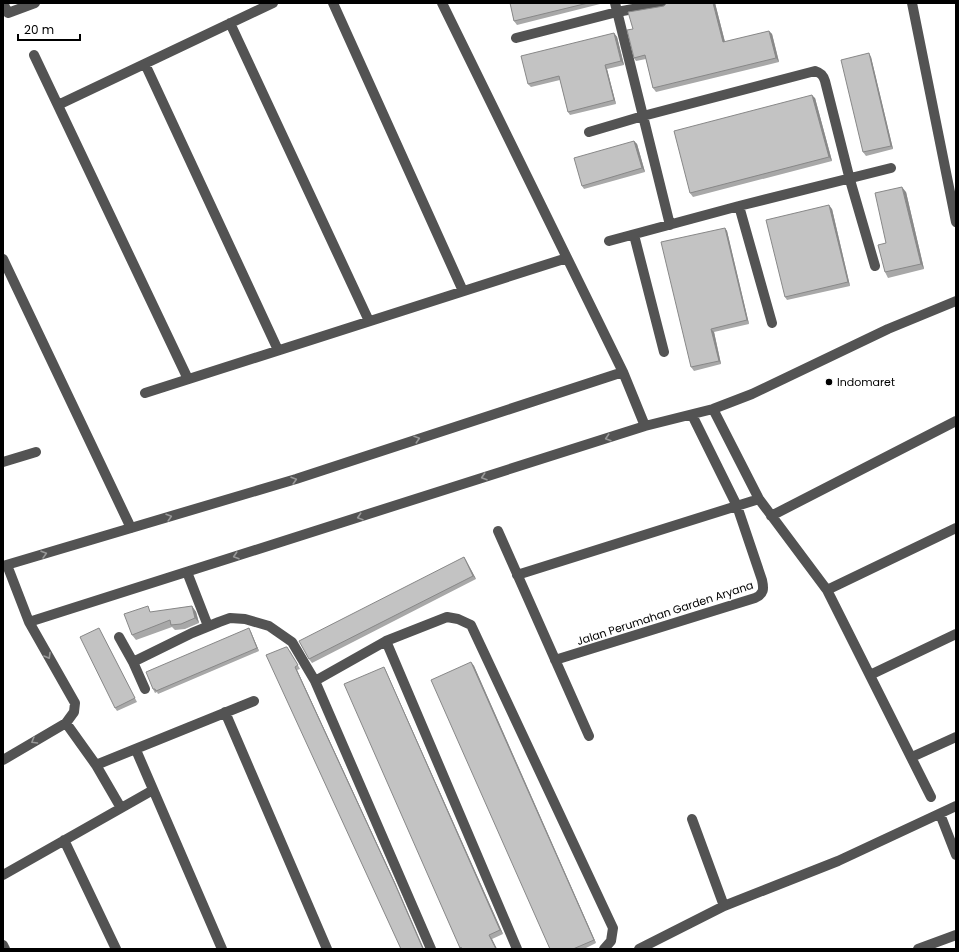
<svg xmlns="http://www.w3.org/2000/svg" width="959" height="952" font-family="Poppins,sans-serif">
<style>
.lines{fill:none;stroke-linecap:round;stroke-linejoin:round}
.minor{stroke:#535353;stroke-width:10}
.wall{fill:#a8a8a8}
.shaded-wall{fill:#888}
.building{fill:#c3c3c3;stroke:#888}
.oneway{stroke:#989898}
.poi-dot{fill:#000;stroke:#fff;stroke-width:1.5}
.labels{text-anchor:middle;stroke-width:3;stroke-linejoin:round;paint-order:stroke}
.poi-label{font-size:11px;fill:#000;stroke:#fff;text-anchor:start}
.street-label{font-size:11px;fill:#000;stroke:#fff}
</style>
<rect width="100%" height="100%" fill="#fff"/>
<g class="lines">
<path class="minor" d="M3,3l5,10 27,-10
M333,3l130,288
M442,3l181,369 22,54 68,-17 39,-15 136,-65 68,-28
M615,3l55,222
M912,3l44,219
M230,23l139,298
M516,38l101,-26 48,-9
M34,55l154,324
M145,64l133,286
M58,105l215,-102
M589,132l54,-16 172,-45c6,2 8,4 10,10l25,99 25,86
M739,206l33,117
M634,235l30,117
M609,241l130,-35 152,-38
M3,259l128,269
M145,393l422,-135
M713,409l46,90 68,91 104,207
M3,462l33,-10
M771,516l185,-95
M498,531l91,205
M3,566l293,-87 327,-107
M187,572l21,54
M517,575l242,-76
M827,590l129,-62
M29,622l616,-196
M119,637l14,25 59,-29 27,-11 11,-4 15,1 24,7 23,16 23,39 116,268
M386,641l61,-24 11,2 13,6 142,303 -2,13 -7,8
M555,660l200,-62c9,-4 9,-9 7,-18l-25,-74 -45,-91
M133,662l12,27
M870,675l86,-41
M315,681l71,-40 131,308
M225,712l102,237
M66,723l30,42 25,43
M136,750l86,199
M912,757l44,-20
M3,760l63,-37 8,-11 1,-9 -46,-81 -22,-57
M96,765l158,-64
M940,814l16,41
M692,819l32,87
M64,840l52,109
M3,875l150,-85
M3,945l2,4
M639,949l85,-43 114,-45 118,-55
M918,949l38,-14"/>
</g>
<path class="wall" d="M510,3h94l-87,22 -3,-4z
M667,3h48l10,39 44,-11 3,3 7,28 -123,30 -3,-4 -7,-29 -10,2 -2,-3 -1,-29z
M614,33l3,4 7,28 -17,4 9,35 -46,11 -2,-3 -8,-32 -29,7 -3,-3z
M871,57l22,92 -27,7 -3,-4z
M815,98l17,63 -139,36 -3,-4z
M634,141l3,3 8,28 -61,17 -2,-3z
M906,192l18,77 -36,9 -3,-6 1,-29z
M832,209l18,77 -63,14 -2,-3z
M725,228l2,3 22,93 -35,8 7,32 -27,7 -3,-4z
M464,557l12,22 -164,84 -3,-4z
M192,606l4,6 3,11 -14,6 -10,1 -3,-3 -36,13 -4,-5 20,-23z
M101,632l36,70 -20,9 -2,-3z
M251,632l8,19 -101,43 -1,-2 -2,1 -2,-4z
M290,651l10,18 -3,1 100,217 -131,-232z
M471,662l3,4 122,277 -12,6h-34z
M384,667l2,4 117,263 -11,5 5,10h-36l-1,-1z"/>
<path class="shaded-wall" d="M713,3h2l11,43 -3,-4z
M769,31l3,3 7,28 -3,-4z
M614,33l3,4 7,28 -3,-4z
M869,53l2,4 22,92 -2,-3z
M605,65l2,4 9,35 -2,-4z
M812,95l3,3 17,63 -3,-4z
M634,141l3,3 8,28 -3,-4z
M902,187l4,5 18,77 -3,-5z
M829,205l3,4 18,77 -2,-4z
M725,228l2,3 22,93 -2,-4z
M711,329l3,3 7,32 -2,-3z
M464,557l2,3 10,19 -3,-3z
M192,606l4,6 3,11 -4,-5z
M249,628l2,4 8,19 -2,-3z
M471,662l3,4 122,277 -2,-3z
M295,667l2,3 100,217 27,62h-1z
M384,667l2,4 117,263 -3,-4z
M489,935l3,4 5,10h-1z"/>
<path class="building" d="M510,3h78l-74,18z
M667,3h46l10,39 46,-11 7,27 -123,30 -8,-33 -11,3 -7,-28 6,-1 -5,-17 36,-6z
M614,33l7,28 -16,4 9,35 -46,12 -9,-36 -31,8 -7,-28z
M869,53l22,93 -28,6 -22,-92z
M812,95l17,62 -139,36 -16,-62z
M634,141l8,27 -60,18 -8,-28z
M902,187l19,77 -36,8 -7,-27 8,-2 -11,-50z
M829,205l19,77 -63,15 -19,-77z
M725,228l22,92 -36,9 8,32 -28,6 -30,-125z
M464,557l9,19 -164,83 -10,-18z
M148,606l2,6 42,-6 3,12 -14,6 -10,1 -1,-5 -38,15 -8,-21z
M99,628l36,70 -20,10 -35,-71z
M249,628l8,20 -101,43 -1,-2h-2l-7,-17z
M286,647h1l11,18 -3,2 100,217 28,65h-22l-135,-294z
M471,662l123,278 -21,9h-23l-119,-269z
M384,667l116,263 -11,5 7,14h-34l-1,-2 -1,1 -116,-264z"/>
<defs><path id="oneway-chevron" d="M-2-3.5L2.5 0L-2 3.5" fill="none" stroke-width="1.6" stroke-linecap="round" stroke-linejoin="round"/></defs>
<g class="oneway">
<use href="#oneway-chevron" transform="translate(608 438) rotate(162)"/>
<use href="#oneway-chevron" transform="translate(417 439) rotate(-18)"/>
<use href="#oneway-chevron" transform="translate(484 477) rotate(162)"/>
<use href="#oneway-chevron" transform="translate(294 480) rotate(-17)"/>
<use href="#oneway-chevron" transform="translate(169 517) rotate(-17)"/>
<use href="#oneway-chevron" transform="translate(360 517) rotate(162)"/>
<use href="#oneway-chevron" transform="translate(44 554) rotate(-16)"/>
<use href="#oneway-chevron" transform="translate(236 556) rotate(162)"/>
<use href="#oneway-chevron" transform="translate(48 656) rotate(60)"/>
<use href="#oneway-chevron" transform="translate(34 741) rotate(149)"/>
</g>
<circle class="poi-dot" cx="829" cy="382" r="4"/>
<g class="labels">
<g class="poi-label">
<text x="837" y="386">Indomaret</text>
</g>
<g class="street-label">
<text transform="translate(665 613) rotate(-18)" y="4">Jalan Perumahan Garden Aryana</text>
</g>
</g>
<rect width="959" height="952" fill="none" stroke="#000000" stroke-width="8"/>
<path d="M18 34v6h62v-6" fill="none" stroke="#000000" stroke-width="2"/>
<text x="24" y="34" font-size="12" fill="#000000" stroke="#ffffff" stroke-width="3" paint-order="stroke">20 m</text>
</svg>
